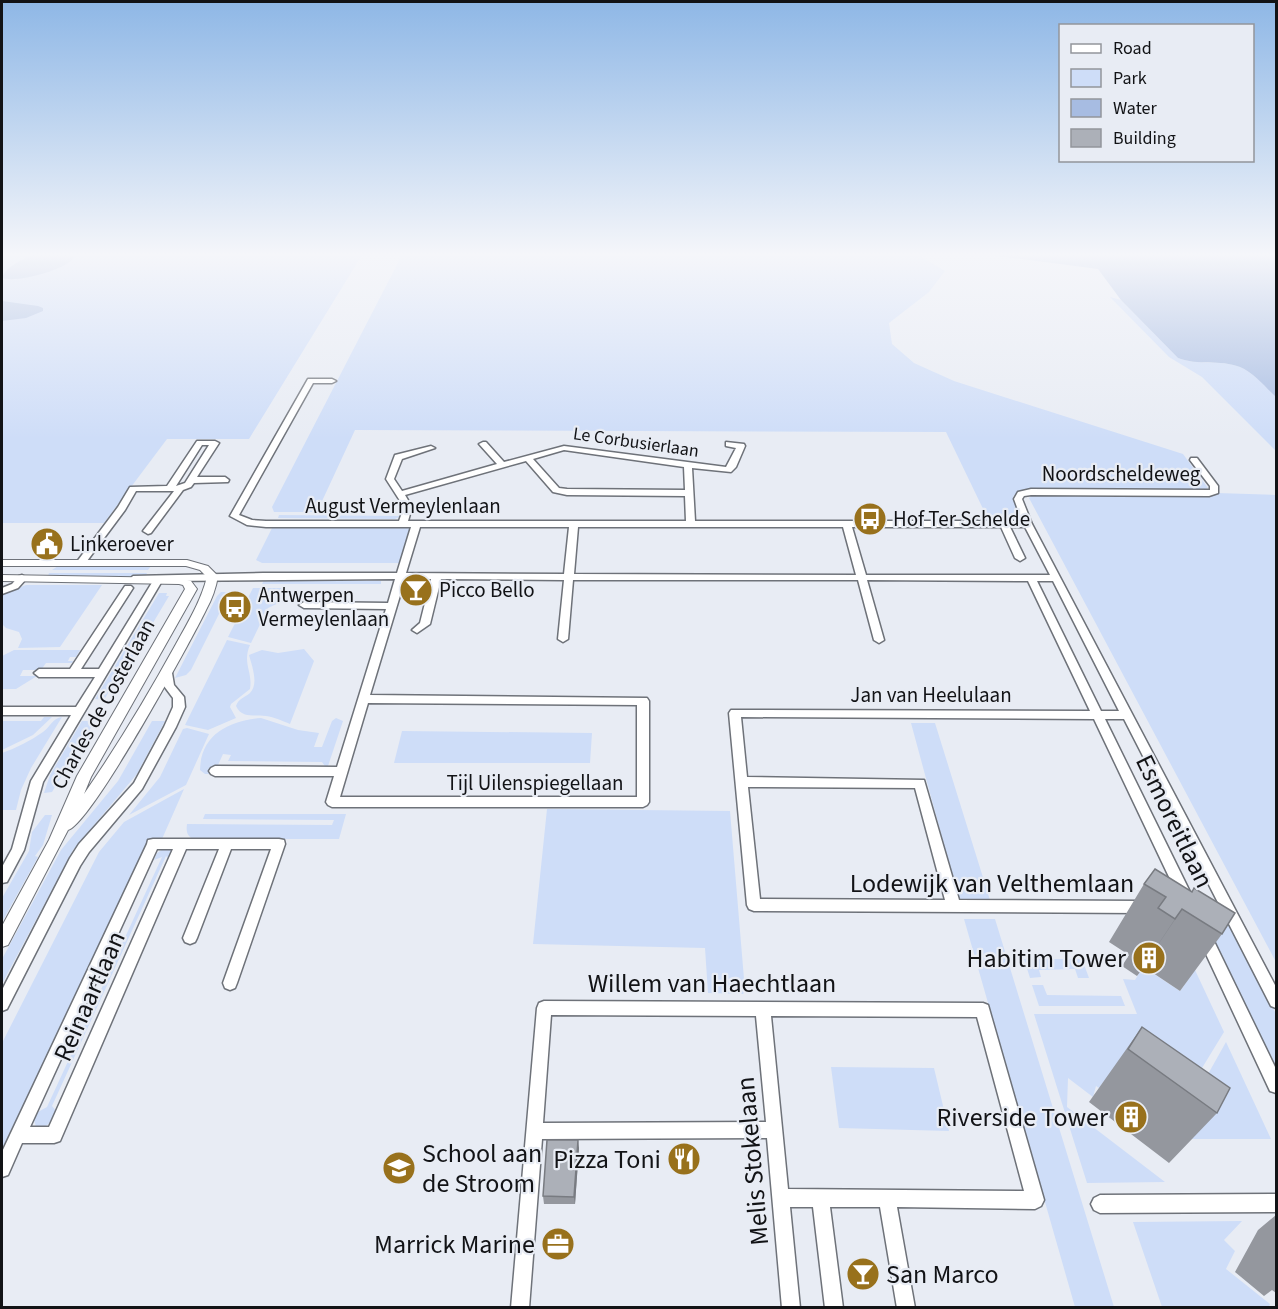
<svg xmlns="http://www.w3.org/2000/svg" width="1278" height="1309" font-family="'Source Sans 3',sans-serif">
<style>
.green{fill:#ceddf8}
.water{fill:#a7bce2}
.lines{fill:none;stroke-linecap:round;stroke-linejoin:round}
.minor-casing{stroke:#6e7279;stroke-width:3}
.major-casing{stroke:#6e7279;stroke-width:2}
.minor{fill:#fff;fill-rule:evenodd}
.major{fill:#fff;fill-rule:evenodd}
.wall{fill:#94979e}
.shaded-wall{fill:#787b81}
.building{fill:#acb0b8;stroke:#787b81;stroke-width:1.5}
.labels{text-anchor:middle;stroke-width:4.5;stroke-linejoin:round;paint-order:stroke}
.far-street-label{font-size:18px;fill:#121316;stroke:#e8ecf4}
.street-label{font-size:21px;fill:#121316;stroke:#e8ecf4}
.poi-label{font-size:21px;fill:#121316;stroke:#e8ecf4;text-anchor:start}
.near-street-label{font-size:26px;fill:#121316;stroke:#e8ecf4}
.near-poi-label{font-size:26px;fill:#121316;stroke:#e8ecf4;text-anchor:end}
</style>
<rect width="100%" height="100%" fill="#e8ecf4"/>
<path class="green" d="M2,255h360l-113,184h-82l-63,84h-102z
M402,255h516l27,16 -16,21 -40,31 3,21 22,19 40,18 229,73 25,34 -5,2h-181l-9,6 8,19h-35l-40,-83 -591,-2 -38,82h-43l-2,-5z
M1110,297l11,3 57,58c20,8 42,1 62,9 13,5 26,21 36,30v54l-74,-74 -33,-20z
M1217,493l59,2v467l-247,-464 5,-4 176,1z
M279,515l122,1 -6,3 -117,-1z
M273,526l138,1 -11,36h-138l-6,-3z
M58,566h93l-3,4h-96z
M49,573h98l-2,4h-94l-3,-1z
M264,580l117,1v3h-119z
M26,585h76l-42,62 -42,1 4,-9 -3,-7 -13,-4 -4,-4v-30z
M253,588h30l4,11 -19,9 -17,35 -23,-6z
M221,592h7l1,2 -38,76 -5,5 -11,3 42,-82z
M159,593h8l-1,3h3l-47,79 -4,1 -14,24 -9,-1z
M227,640l23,5c-8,18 3,27 0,44l-19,15 -1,3 6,11 -28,12 -23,-5z
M304,649l10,12 -24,63c-7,-3 -16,-7 -24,-8 -12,-2 -24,3 -30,-10 3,-8 8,-8 14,-13 9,-9 2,-27 -1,-38l13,-5 16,3z
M14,650h66l-4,7h-6l-2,4h5l-1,2h-26l-5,7h-18l-3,6h17l-21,13h-14v-33z
M44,717h8l-19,18 -31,15v-29h39z
M62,717l-31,51 -10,22 -5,20h-14v-57c14,-5 28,-12 41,-21 7,-5 10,-14 19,-15z
M261,718l37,12 21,3 -5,14h8l10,-26 4,-3 7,3 -16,48 -5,-7 -94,-1 3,-6 -8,-1 -9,20h-9l-5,-4c1,-36 29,-49 61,-52z
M82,721h13l-43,71 -8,1 6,-18z
M152,721h13l-28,53 -64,76 -71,134v-25l59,-109 57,-69z
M911,723h24l55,177h-31z
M187,728l22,6 -23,51 -57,30 31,-38 23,-48z
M402,731l190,2 -2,30h-196z
M184,789l-22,50h-13l-147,310v-106l97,-191 25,-30z
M547,809l183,2 15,180 -2,3 -35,-1 -3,-45 -172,-4z
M205,814h141l-7,25h-146c-6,-3 -7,-8 -6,-15l145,1 2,-5 -131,-1z
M45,815h7l-9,30 -8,11 3,1 -36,65v-24l27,-47 3,-19z
M166,847l7,2 -3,11 -4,-4 -114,250 5,6c-4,9 -10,17 -21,15l-2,-7 2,-7 11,-6 115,-250 -8,3 3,-7z
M964,919h31l119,388h-39z
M1229,920l47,94v53l-72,-146z
M1024,959h58l7,19h-11l-3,-9 -36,1 2,7 -11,1z
M1143,967l37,24 15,-21 29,62 -58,95 -62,-46 -5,7 -3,-2 -3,11 -25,-19 -1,29 98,75 -78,1 -53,-169h103l-14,-35 12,1z
M1032,985h11l4,10 74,1 4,10h-86z
M1226,1042l45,97h-88l-8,-6z
M831,1067l103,1 15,63 -110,-3z
M1242,1221l-18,19 11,11 -9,18 44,35 -1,3h-107l-29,-85z"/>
<path class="water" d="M32,255h40l1,1 -1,4c-12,11 -55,23 -70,18 3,-11 20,-18 30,-23z
M990,255h286v142c-10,-9 -23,-25 -36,-30 -20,-8 -42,-1 -62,-9l-57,-58 -23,-31z
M2,301l36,5 5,2v3l-17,7 -24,3z"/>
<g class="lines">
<defs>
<path id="minor" d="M308,379h24l4,2 -4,2h-19l-74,132 13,5 14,1h133l5,-14 -18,-28 9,-24 36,-9 4,2 -33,11 -8,20 8,12 95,-27 -18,-20 4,-2h3l18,20 60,-16 162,21 10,-19 -10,-2v-4l18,2 1,2 -9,21 -5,5 -39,-4 3,53h327l-8,-22 4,-7 13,-3 179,1v-4l-20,-26 1,-2h6l21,28v7l-9,3 -178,-1 -7,1 -2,3 10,25 244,463v21l-5,-2 -147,-287h-19l87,177 -2,4 -5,2 -5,-2 -86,-181 -353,-2 6,60 177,3 35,120 183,1 5,2 2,4 -2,4 -5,2 -388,-2 -5,-2 -2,-4 -18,-192 2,-3 359,1 -62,-130 -161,-1 17,60 -5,3 -5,-3 -16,-60h-285l-5,59 -5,3 -5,-3 6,-59 -123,-1 -11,45 -13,9 -5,-3 8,-7 11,-44h-26l-35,116 277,3 2,3v101l-2,3 -4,2h-311l-4,-2 -2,-3 8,-26h-119l-4,-2 -2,-3 2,-3 4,-2 122,1 49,-158 -82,-1 -5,-3 5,-3 84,1 7,-24 -233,2 -119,201 -19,68 -17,32 -5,1v-16l10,-18 19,-68 40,-66h-69v-8h74l19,-30h-56l-5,-4 5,-4h31l55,-83h6l2,2 -52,81h18l54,-88h-17l-5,-3 2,-2 130,-3h134l14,-46h-145l-19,-2 -17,-9zM564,450l120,17 1,23 -118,-1 -8,-1 -26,-29zM526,461l27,31 14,3 118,1 1,25h-278l4,-14 -7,-12zM420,527h149l-5,47 -158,-1zM578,527h265l13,48 -282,-1zM852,527h149l14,31 5,3 5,-3 -15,-31h15l25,48h-184zM1037,581h16l66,130h-18zM368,703l269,2v92h-297zM748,787l167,1 30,112 -185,-1z
M197,441h18l4,2 -22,34h28l4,3 -1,2 -34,1 -3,4 -8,3 -32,43 -3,1 -5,-3 31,-40h-38l-11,19 -41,55h-6l-2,-2 42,-56 12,-20 37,-1zM202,445h7l-24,38 -9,3z
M22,575l5,3 -9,10 -16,6v-6l10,-4 7,-8z
M167,669l5,4 2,12 10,12 1,10 -9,20 -34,62 -53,63 -9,14 -73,143 -5,2v-21l68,-132 9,-14 55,-61 30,-56 9,-20v-9l-9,-12 -2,-13z
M153,839h126l5,1 1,4 -48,139 -2,5 -5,2 -5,-2 -2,-5 48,-134h-40l-34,89 -2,4 -5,2 -5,-2 -2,-4 36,-89h-33l-126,292 -6,2h-32l-14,32 -6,2v-25l145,-308 1,-4zM157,849h16l-124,278h-19z
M1205,931l5,2 66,136v24l-6,-2 -72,-154 2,-4z
M544,1001l439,2 5,2 56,195 -3,6 -6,3 -138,-2 18,101h-18l-17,-101h-50l13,101h-18l-12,-101h-23l10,101h-18l-15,-170 -225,1 -13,169h-18l26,-300 2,-5zM551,1015l205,1 10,106 -223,1zM771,1016l206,1 47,174 -236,-2z
M1276,1194v18l-176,1 -6,-3 -3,-6 3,-6 6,-3z"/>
<path id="major" d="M2,560h185l21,6 10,10c-2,12 -6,23 -12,34 -15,31 -115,214 -138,220l-60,115 -6,2v-21l47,-86 28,-64 108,-187 -2,-4 -4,-1 -177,-3v-6l177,3 12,3 6,8 -106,188 -7,17c34,-49 64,-99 92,-150 12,-22 25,-43 31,-67l-7,-7 -14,-4h-184z"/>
</defs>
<use href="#minor" class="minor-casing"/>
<use href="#major" class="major-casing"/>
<use href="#minor" class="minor"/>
<use href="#major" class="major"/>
</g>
<path class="wall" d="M1155,869l67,65 -42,57 -36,-24 -7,9 -15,-10 7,-11 -20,-13 35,-58z
M1142,1027l75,86 -48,50 -80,-61z
M579,1148l-4,56h-31l-1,-8z
M1276,1215v78l-4,-3 -8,6 -29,-24 23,-42z"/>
<path class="shaded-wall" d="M1182,909l-45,67 38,-57z
M578,1140l1,8 -4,56 -1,-7z"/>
<path class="building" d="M1155,869l37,23 2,-4 41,25 -13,21 -40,-25 -7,10 -17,-11 8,-11 -22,-13z
M1142,1027l88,61 -13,25 -89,-64z
M547,1140h31l-4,57 -31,-1z"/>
<linearGradient id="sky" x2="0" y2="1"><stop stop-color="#8eb7e6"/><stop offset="0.58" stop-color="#f5f6fa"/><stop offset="1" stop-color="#f5f6fa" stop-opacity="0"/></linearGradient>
<rect width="1278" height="439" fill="url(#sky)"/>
<defs>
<symbol id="bus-disc" viewBox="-11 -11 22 22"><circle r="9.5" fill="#98711c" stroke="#e8ecf4"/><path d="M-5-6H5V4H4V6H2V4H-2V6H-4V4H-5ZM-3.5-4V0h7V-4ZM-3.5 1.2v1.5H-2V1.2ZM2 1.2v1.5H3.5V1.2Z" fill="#fff"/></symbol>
<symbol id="civic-disc" viewBox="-11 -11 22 22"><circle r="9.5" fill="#98711c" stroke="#e8ecf4"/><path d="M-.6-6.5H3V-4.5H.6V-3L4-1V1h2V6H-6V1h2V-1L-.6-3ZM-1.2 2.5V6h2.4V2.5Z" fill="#fff"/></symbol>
<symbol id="bar-disc" viewBox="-11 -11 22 22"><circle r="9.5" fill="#98711c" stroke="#e8ecf4"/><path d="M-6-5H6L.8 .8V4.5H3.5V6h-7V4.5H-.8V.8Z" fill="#fff"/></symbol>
<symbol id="building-disc" viewBox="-11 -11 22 22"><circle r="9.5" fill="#98711c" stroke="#e8ecf4"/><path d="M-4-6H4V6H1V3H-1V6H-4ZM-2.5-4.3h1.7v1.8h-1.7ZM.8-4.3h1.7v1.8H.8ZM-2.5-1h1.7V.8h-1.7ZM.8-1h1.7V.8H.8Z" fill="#fff"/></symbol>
<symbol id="restaurant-disc" viewBox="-11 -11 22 22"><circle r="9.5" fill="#98711c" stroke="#e8ecf4"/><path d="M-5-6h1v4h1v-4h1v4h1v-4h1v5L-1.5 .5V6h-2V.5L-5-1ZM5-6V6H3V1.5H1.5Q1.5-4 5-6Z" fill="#fff"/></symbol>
<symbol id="school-disc" viewBox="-11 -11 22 22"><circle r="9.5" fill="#98711c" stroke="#e8ecf4"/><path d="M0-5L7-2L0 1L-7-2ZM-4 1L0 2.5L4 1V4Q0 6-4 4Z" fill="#fff"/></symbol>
<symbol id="office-disc" viewBox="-11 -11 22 22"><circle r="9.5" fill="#98711c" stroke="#e8ecf4"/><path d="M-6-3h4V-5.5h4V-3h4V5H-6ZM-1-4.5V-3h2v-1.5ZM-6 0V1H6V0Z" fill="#fff"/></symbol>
</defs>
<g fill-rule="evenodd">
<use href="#bus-disc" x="851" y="500" width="38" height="38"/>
<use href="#civic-disc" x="28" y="525" width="38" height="38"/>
<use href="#bar-disc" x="397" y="571" width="38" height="38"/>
<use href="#bus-disc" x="216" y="588" width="38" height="38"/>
<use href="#building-disc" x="1130" y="939" width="38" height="38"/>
<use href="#building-disc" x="1112" y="1098" width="38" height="38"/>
<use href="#restaurant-disc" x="665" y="1140" width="38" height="38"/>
<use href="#school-disc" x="380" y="1149" width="38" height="38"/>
<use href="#office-disc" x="539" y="1225" width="38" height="38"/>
<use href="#bar-disc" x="844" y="1255" width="38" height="38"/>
</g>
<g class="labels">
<g class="far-street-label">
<text transform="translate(636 442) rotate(8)" y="6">Le Corbusierlaan</text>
</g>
<g class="street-label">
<text x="1121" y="481">Noordscheldeweg</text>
<text x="403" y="513">August Vermeylenlaan</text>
<text x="931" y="702">Jan van Heelulaan</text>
<text transform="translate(103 704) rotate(-61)" y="7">Charles de Costerlaan</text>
<text x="535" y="790">Tijl Uilenspiegellaan</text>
</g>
<g class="poi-label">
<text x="893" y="526">Hof Ter Schelde</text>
<text x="70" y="551">Linkeroever</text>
<text x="439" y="597">Picco Bello</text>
<text x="258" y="602">Antwerpen<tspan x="258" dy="24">Vermeylenlaan</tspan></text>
</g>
<g class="near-street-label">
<text transform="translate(1175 821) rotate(64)" y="9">Esmoreitlaan</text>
<text x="992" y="892">Lodewijk van Velthemlaan</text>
<text x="712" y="992">Willem van Haechtlaan</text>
<text transform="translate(89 996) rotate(-66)" y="9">Reinaartlaan</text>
<text transform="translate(752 1161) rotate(-95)" y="9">Melis Stokelaan</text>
</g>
<g class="near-poi-label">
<text x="1126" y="967">Habitim Tower</text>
<text x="1108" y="1126">Riverside Tower</text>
<text x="422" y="1162" text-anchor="start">School aan<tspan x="422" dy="30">de Stroom</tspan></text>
<text x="661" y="1168">Pizza Toni</text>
<text x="535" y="1253">Marrick Marine</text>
<text x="886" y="1283" text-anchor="start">San Marco</text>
</g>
</g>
<rect width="1278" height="1309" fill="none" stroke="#121316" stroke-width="6"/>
<rect x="1059" y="24" width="195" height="138" fill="#e8ecf4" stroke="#92959b" stroke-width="1.5"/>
<rect x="1071" y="44" width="30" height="9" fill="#ffffff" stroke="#92959b" stroke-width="1.5"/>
<text x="1113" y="54" font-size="18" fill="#121316">Road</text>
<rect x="1071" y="69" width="30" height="18" fill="#ceddf8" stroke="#92959b" stroke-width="1.5"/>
<text x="1113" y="84" font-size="18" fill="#121316">Park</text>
<rect x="1071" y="99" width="30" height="18" fill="#a7bce2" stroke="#92959b" stroke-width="1.5"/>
<text x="1113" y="114" font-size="18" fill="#121316">Water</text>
<rect x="1071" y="129" width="30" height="18" fill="#acb0b8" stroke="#92959b" stroke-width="1.5"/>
<text x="1113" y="144" font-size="18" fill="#121316">Building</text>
</svg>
